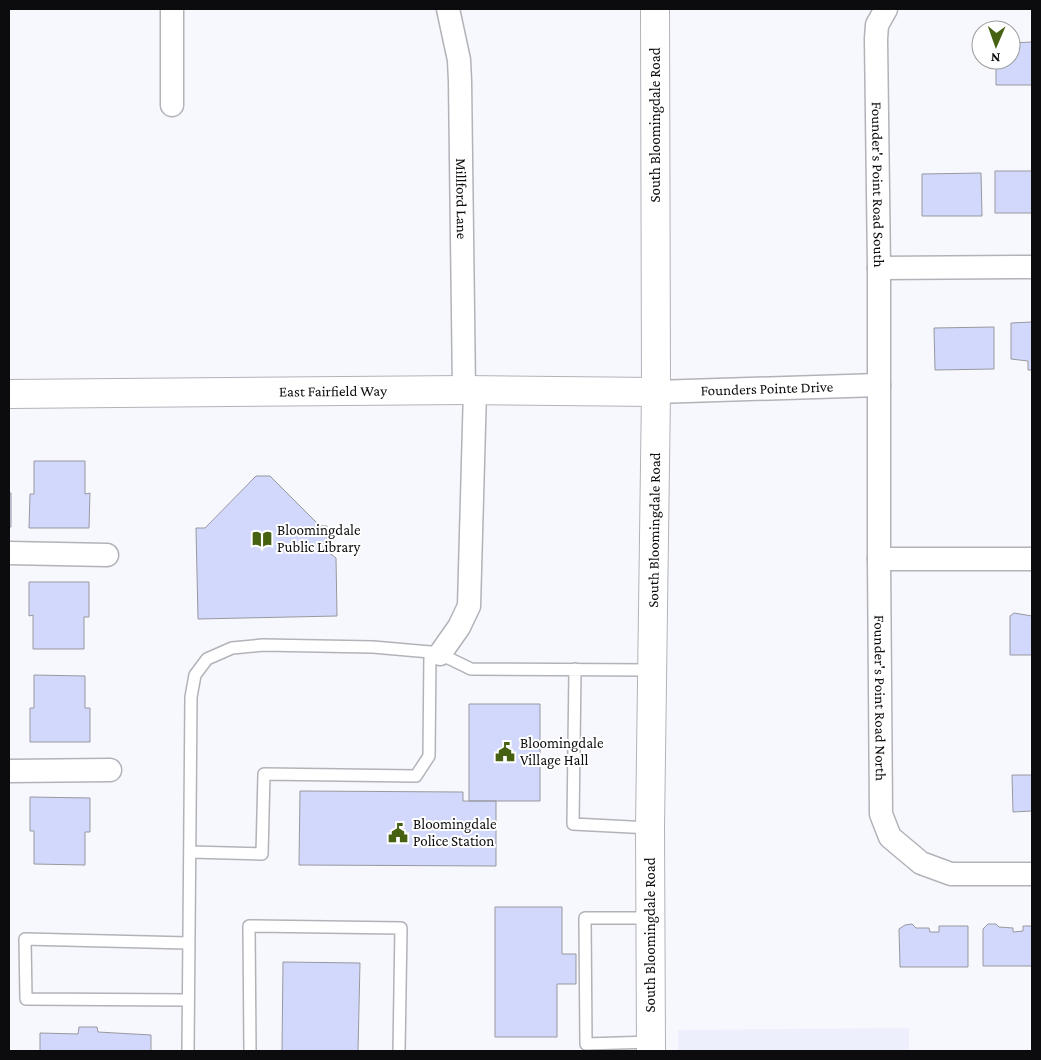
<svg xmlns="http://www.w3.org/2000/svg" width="1041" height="1060" font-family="'Crimson Pro',serif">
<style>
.built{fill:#edeffd}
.building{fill:#d2d8fb;stroke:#98999f}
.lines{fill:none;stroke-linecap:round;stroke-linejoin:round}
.service-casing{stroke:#b2b3b9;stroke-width:14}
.minor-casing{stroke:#b2b3b9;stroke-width:25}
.tertiary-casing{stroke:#b2b3b9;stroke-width:30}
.secondary-casing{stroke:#b2b3b9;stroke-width:30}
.service{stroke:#fff;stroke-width:11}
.minor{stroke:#fff;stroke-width:22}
.tertiary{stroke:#fff;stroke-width:28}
.secondary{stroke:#fff;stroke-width:28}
.labels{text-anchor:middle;stroke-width:4;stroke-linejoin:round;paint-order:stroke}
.street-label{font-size:15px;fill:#0c0c0e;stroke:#fff}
.poi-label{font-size:15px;fill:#0c0c0e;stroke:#fff;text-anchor:start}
</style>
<rect width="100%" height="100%" fill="#f7f8fe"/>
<path class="built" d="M909,1028v23h-231v-21z"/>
<path class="building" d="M1032,42v43h-36v-25h15v-17z
M995,171h37v42h-37z
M981,173l1,43h-60v-42z
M1032,322v48h-4v-9l-17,-2v-36z
M994,327v42l-59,1 -1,-42z
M34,461h51v33l5,-1 -1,35h-60l1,-34h4z
M256,476h14l50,50h7v25l9,7 1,58 -139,3 -2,-91h9z
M9,493h2v34h-2z
M29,582h60v35h-5v32h-51v-34l-4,1z
M1014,613l18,3v39h-22v-39z
M34,675l51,1v32h5v34h-60v-34h4z
M469,704h71v97h-71z
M1012,775h20v36l-19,1z
M300,791l163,1v9h33v65l-197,-1z
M30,797l60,1v34h-5v33l-51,-1v-33h-4z
M495,907h67v47h14v30h-19v53h-62z
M912,924l4,4h13l1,4h9v-6h29v41h-68l-1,-38 6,-4z
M988,924h8l3,3 14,1v4l10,-1v-5h9v40h-49v-37z
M283,962l77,1 -2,88h-76z
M79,1027h18l1,5 53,3v16h-111v-18l38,1z"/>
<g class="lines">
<defs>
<path id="service" d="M575,669l-2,155 77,4
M190,852l72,2 2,-80 152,2 13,-20 1,-104
M650,918h-65l1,126 65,-2
M188,943l-163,-4 1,60 162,1
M188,1051l3,-354 4,-22 12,-16 25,-11 31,-3 110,2 57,5 10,2 31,15 181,1
M250,1051l-1,-125 152,2 -2,123"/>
<g id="minor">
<path id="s1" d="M448,9l11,51 1,21 4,309"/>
<path id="s2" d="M886,9l-9,16 -1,14 3,229 153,-1"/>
<path d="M172,105v-96"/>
<path d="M879,268v291"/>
<path id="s3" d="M656,392l223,-7"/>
<path d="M9,553l98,2"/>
<path id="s4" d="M1032,559h-153l2,255 9,23 31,26 30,11h81"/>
<path d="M440,654l19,-27 10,-21 6,-216"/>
<path d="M9,771l101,-1"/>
</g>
<g id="tertiary">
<path id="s5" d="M9,394l455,-4 192,2"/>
</g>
<g id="secondary">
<path id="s6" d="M651,1051l-1,-223 6,-436 -1,-383"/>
</g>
</defs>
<use href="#service" class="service-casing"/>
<use href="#minor" class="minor-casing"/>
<use href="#tertiary" class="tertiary-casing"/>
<use href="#secondary" class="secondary-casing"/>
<use href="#service" class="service"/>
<use href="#minor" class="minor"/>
<use href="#tertiary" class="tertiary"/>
<use href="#secondary" class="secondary"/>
</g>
<defs>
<symbol id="library-bare" viewBox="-9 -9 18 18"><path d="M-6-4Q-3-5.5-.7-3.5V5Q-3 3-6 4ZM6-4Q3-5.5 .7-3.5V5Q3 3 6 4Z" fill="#466111" stroke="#fff" stroke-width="2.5" paint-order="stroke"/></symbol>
<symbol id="civic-bare" viewBox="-9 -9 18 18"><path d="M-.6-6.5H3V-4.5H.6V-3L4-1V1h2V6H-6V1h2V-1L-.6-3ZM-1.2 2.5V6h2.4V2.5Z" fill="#466111" stroke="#fff" stroke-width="2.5" paint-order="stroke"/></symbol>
</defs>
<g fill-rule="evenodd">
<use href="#library-bare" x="248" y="525" width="28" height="28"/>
<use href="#civic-bare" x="491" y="738" width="28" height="28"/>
<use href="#civic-bare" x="384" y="819" width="28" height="28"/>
</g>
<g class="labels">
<g class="street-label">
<text transform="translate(655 125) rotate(-90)" y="5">South Bloomingdale Road</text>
<text dy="5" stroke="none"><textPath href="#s2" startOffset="178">Founder's Point Road South</textPath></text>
<text dy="5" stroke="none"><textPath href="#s1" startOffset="191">Millford Lane</textPath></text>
<text dy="5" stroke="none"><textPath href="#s3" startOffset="111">Founders Pointe Drive</textPath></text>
<text dy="5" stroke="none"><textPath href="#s5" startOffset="324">East Fairfield Way</textPath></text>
<text dy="5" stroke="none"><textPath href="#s6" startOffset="521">South Bloomingdale Road</textPath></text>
<text dy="5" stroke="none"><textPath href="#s4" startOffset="292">Founder's Point Road North</textPath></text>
<text transform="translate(650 935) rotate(-90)" y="5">South Bloomingdale Road</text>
</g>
<g class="poi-label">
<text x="277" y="535">Bloomingdale<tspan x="277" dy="17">Public Library</tspan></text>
<text x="520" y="748">Bloomingdale<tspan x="520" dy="17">Village Hall</tspan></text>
<text x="413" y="829">Bloomingdale<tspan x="413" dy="17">Police Station</tspan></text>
</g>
</g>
<rect width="1041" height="1060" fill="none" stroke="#0c0c0e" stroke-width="20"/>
<g transform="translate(996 45) rotate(182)"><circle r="24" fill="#ffffff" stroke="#9e9e9f"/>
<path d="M0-4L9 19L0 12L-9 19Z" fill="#466111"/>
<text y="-8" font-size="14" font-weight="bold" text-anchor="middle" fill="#0c0c0e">N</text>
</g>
</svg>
